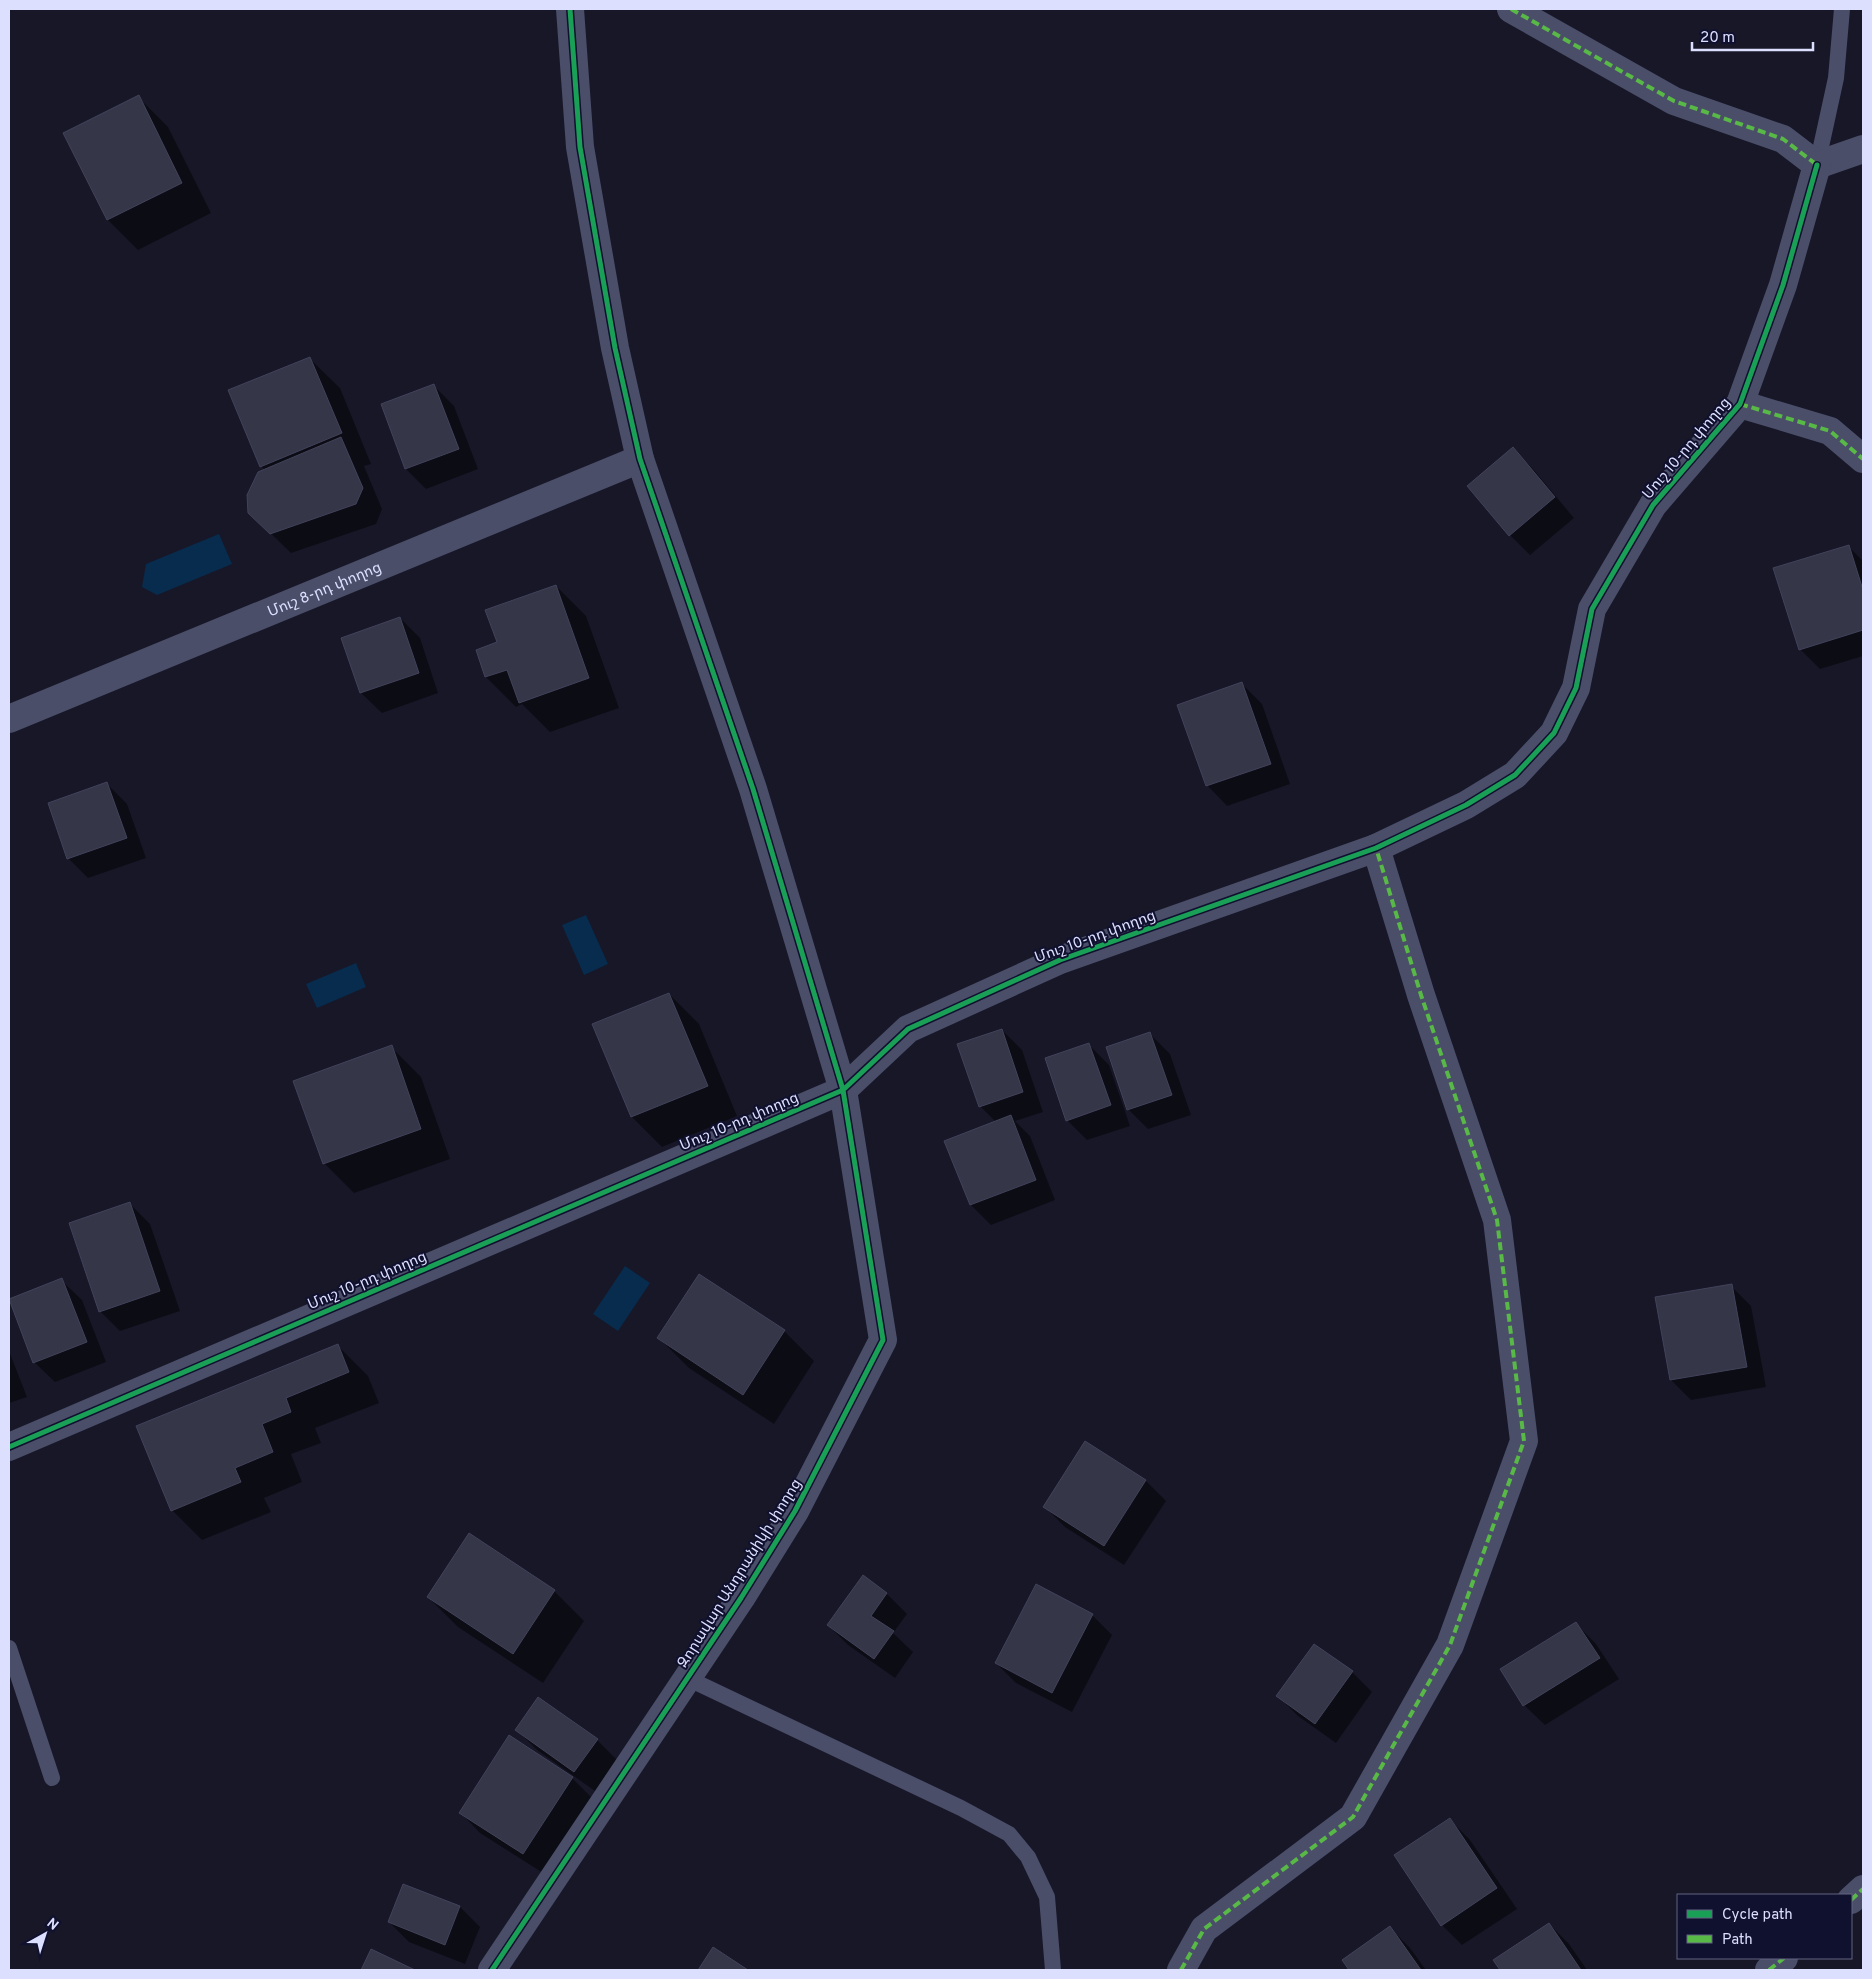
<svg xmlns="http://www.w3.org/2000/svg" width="1872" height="1979" font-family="Overpass,'Noto Sans Armenian',sans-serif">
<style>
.water{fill:#082c4d}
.shadow{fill:#0007}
.building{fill:#363649;stroke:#42425b}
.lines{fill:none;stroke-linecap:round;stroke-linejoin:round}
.lane{stroke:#4b4e69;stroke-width:16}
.street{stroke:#4b4e69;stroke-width:28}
.quiet{stroke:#58b947;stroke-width:4;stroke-dasharray:8 4;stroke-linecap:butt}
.cycleway-casing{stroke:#10102f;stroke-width:8}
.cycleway{stroke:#1a9f57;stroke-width:5}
.labels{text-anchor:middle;stroke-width:4;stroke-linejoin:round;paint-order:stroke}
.street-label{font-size:15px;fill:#dddfff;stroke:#10102f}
</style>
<rect width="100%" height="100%" fill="#171728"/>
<path class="water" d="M219,534l13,30 -75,31 -15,-8 4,-23z
M586,915l22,49 -24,11 -22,-50z
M356,963l10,24 -49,21 -11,-24z
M625,1266l25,17 -32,48 -25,-17z"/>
<path class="shadow" d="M138,97l30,30 43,86 -73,37 -30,-30 -43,-87z
M309,358l31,30 31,76 -7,2 18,43 -6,15 -85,29 -42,-41 16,-42 -4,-4z
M434,386l20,20 24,63 -52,20 -20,-20 -24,-64z
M1513,449l20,20 41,49 -44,37 -20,-20z
M1848,546l15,15v95l-43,13 -20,-20z
M556,586l30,30 33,92 -69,24 -28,-28 -6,3 -30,-30 13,-34z
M400,618l20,20 18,55 -56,20 -21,-20 -19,-54z
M1242,684l20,20 28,80 -63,22 -20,-21z
M107,784l20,20 19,54 -58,20 -20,-20z
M669,994l30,30 38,92 -75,31 -30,-30 -38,-92z
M1002,1030l20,20 21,62 -28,9 15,15 25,64 -64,25 -20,-20 -25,-63 50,-20 -16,-16z
M1150,1034l20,20 21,61 -43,14 -20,-20z
M1089,1045l20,20 21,61 -43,14 -20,-20z
M391,1047l30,30 29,82 -96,34 -30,-30z
M130,1204l20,20 30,87 -60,20 -20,-20z
M699,1275l85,56 30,30 -40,63 -85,-56 -30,-30z
M61,1280l21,20 24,62 -51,20 -21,-20z
M1731,1286l20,20 15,81 -75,13 -20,-20z
M338,1346l30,30 11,27 -64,25 6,15 -30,11 11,28 -38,16 7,14 -69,28 -30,-30z
M9,1351l18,46 -18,6z
M1086,1443l60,38 20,20 -42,64 -59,-38 -20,-20z
M863,1577l24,17 20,20 -14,19 20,19 -18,26 -47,-33 -20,-20z
M554,1591l30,30 -41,62 -85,-56 -30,-30z
M1092,1615l20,20 -40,77 -56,-29 -20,-20z
M1576,1624l20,20 23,35 -74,46 -21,-20 -22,-35z
M1352,1672l20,20 -36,51 -38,-27 -20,-20z
M517,1730l80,10 20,20 -22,31 -58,-41z
M572,1778l20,20 -49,75 -63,-40 -20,-21z
M1450,1820l20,20 47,69 -55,36 -20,-20 -46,-69z
M403,1886l57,21 20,20 -15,37 -56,-22 -20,-20z
M1549,1924l20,20 18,26h-85l-7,-10z
M1390,1928l20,20 16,22h-75l-7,-10z
M372,1950l41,20h-51z"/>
<path class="building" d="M139,95l43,88 -75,37 -44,-87z
M310,357l32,76 -82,34 -32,-77z
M434,384l25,65 -54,20 -24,-65z
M341,437l22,51 -7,16 -86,30 -22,-21 -1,-18 11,-23z
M1513,447l42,50 -46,39 -42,-50z
M1849,545l14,45v40l-64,20 -26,-82z
M556,585l33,93 -70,25 -12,-33 -22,7 -9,-27 21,-8 -12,-32z
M400,617l19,56 -59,20 -19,-55z
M1242,682l29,82 -65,22 -29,-81z
M107,782l20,56 -60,21 -19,-56z
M669,993l39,93 -77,31 -39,-93z
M1002,1029l21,63 -44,15 -22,-63z
M1150,1032l22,63 -45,15 -21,-63z
M1089,1043l22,62 -45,16 -21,-63z
M392,1045l29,84 -98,35 -30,-83z
M1011,1115l25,65 -66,25 -26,-64z
M130,1202l30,89 -61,21 -30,-89z
M699,1274l86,56 -42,65 -86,-57z
M62,1278l25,64 -54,21 -24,-64z
M1732,1284l15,83 -77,13 -15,-83z
M338,1344l11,28 -63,26 5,14 -29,12 11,28 -38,16 6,14 -70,29 -35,-85z
M1085,1441l61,39 -42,66 -61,-39z
M469,1533l86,57 -42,64 -86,-57z
M863,1575l24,18 -16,23 23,15 -20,28 -47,-34z
M1036,1584l57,30 -41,79 -57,-30z
M1576,1622l24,36 -77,48 -23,-37z
M1314,1644l39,27 -38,53 -39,-28z
M538,1697l60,42 -24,33 -59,-42z
M509,1735l64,42 -50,77 -64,-41z
M1450,1818l47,70 -56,38 -47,-71z
M403,1884l57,22 -15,39 -57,-23z
M1549,1923l32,47h-81l-7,-10z
M1390,1926l31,44h-72l-7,-10z
M713,1947l35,23h-50z
M371,1949l44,21h-54z"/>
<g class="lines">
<path class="lane" d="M1817,165l19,-87 6,-69
M9,1648l43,130
M689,1679l272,129 48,26 19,23 19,40 6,73"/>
<g class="street">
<path d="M1511,9l163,92 109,38 34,26"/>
<path d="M1817,165l46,-16"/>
<path d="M1740,404l90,27 33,28"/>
<path id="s1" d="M9,719l631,-260"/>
<path d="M9,1447l834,-357 65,-61 152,-69 316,-112 90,-43 49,-30 39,-42 22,-45 16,-79 61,-104 87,-101 43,-119 34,-120"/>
<path d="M1851,1900l12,-11"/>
<path d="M492,1970l249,-372 54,-87 88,-171 -40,-250 -90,-301 -113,-330 -25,-111 -35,-201 -10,-138"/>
<path d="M1181,1970l23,-41 149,-112 97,-172 74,-204 -27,-221 -76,-225 -45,-147"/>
<path d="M1769,1970l15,-12"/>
</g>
<path class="quiet" d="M1511,9l163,92 109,38 34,26
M1740,404l90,27 33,28
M1851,1900l12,-11
M1181,1970l23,-41 149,-112 97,-172 74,-204 -27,-221 -76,-225 -45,-147
M1769,1970l15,-12"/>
<defs>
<path id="cycleway" d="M9,1447l834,-357 65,-61 152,-69 316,-112 90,-43 49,-30 39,-42 22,-45 16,-79 61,-104 87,-101 43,-119 34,-120
M492,1970l249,-372 54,-87 88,-171 -40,-250 -90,-301 -113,-330 -25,-111 -35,-201 -10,-138"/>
</defs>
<use href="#cycleway" class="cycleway-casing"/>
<use href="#cycleway" class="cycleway"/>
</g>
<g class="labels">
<g class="street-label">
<text transform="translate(1686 448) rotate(-50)" y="5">Մուշ 10-րդ փողոց</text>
<text dy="5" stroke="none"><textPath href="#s1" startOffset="341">Մուշ 8-րդ փողոց</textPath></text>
<text transform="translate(1095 936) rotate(-20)" y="5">Մուշ 10-րդ փողոց</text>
<text transform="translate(739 1121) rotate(-23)" y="5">Մուշ 10-րդ փողոց</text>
<text transform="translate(367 1280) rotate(-23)" y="5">Մուշ 10-րդ փողոց</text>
<text transform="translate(739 1573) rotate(-58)" y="5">Զորավար Անդրանիկի փողոց</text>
</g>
</g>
<rect width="1872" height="1979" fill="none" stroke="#dddfff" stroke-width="20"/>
<rect x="1677" y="1894" width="175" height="65" fill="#10102f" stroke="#626382"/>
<rect x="1687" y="1910" width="25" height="8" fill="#1a9f57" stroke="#626382"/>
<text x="1722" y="1919" font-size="15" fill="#dddfff">Cycle path</text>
<rect x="1687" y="1935" width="25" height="8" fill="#58b947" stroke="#626382"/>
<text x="1722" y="1944" font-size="15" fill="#dddfff">Path</text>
<g transform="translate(45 1934) rotate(39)" stroke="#10102f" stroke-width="4" paint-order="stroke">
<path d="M0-4L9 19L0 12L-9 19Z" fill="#dddfff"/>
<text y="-8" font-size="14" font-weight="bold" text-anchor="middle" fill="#dddfff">N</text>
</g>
<path d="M1692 42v8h121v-8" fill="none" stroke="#dddfff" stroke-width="2.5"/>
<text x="1700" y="42" font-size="15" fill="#dddfff" stroke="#10102f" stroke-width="4" paint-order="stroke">20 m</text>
</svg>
